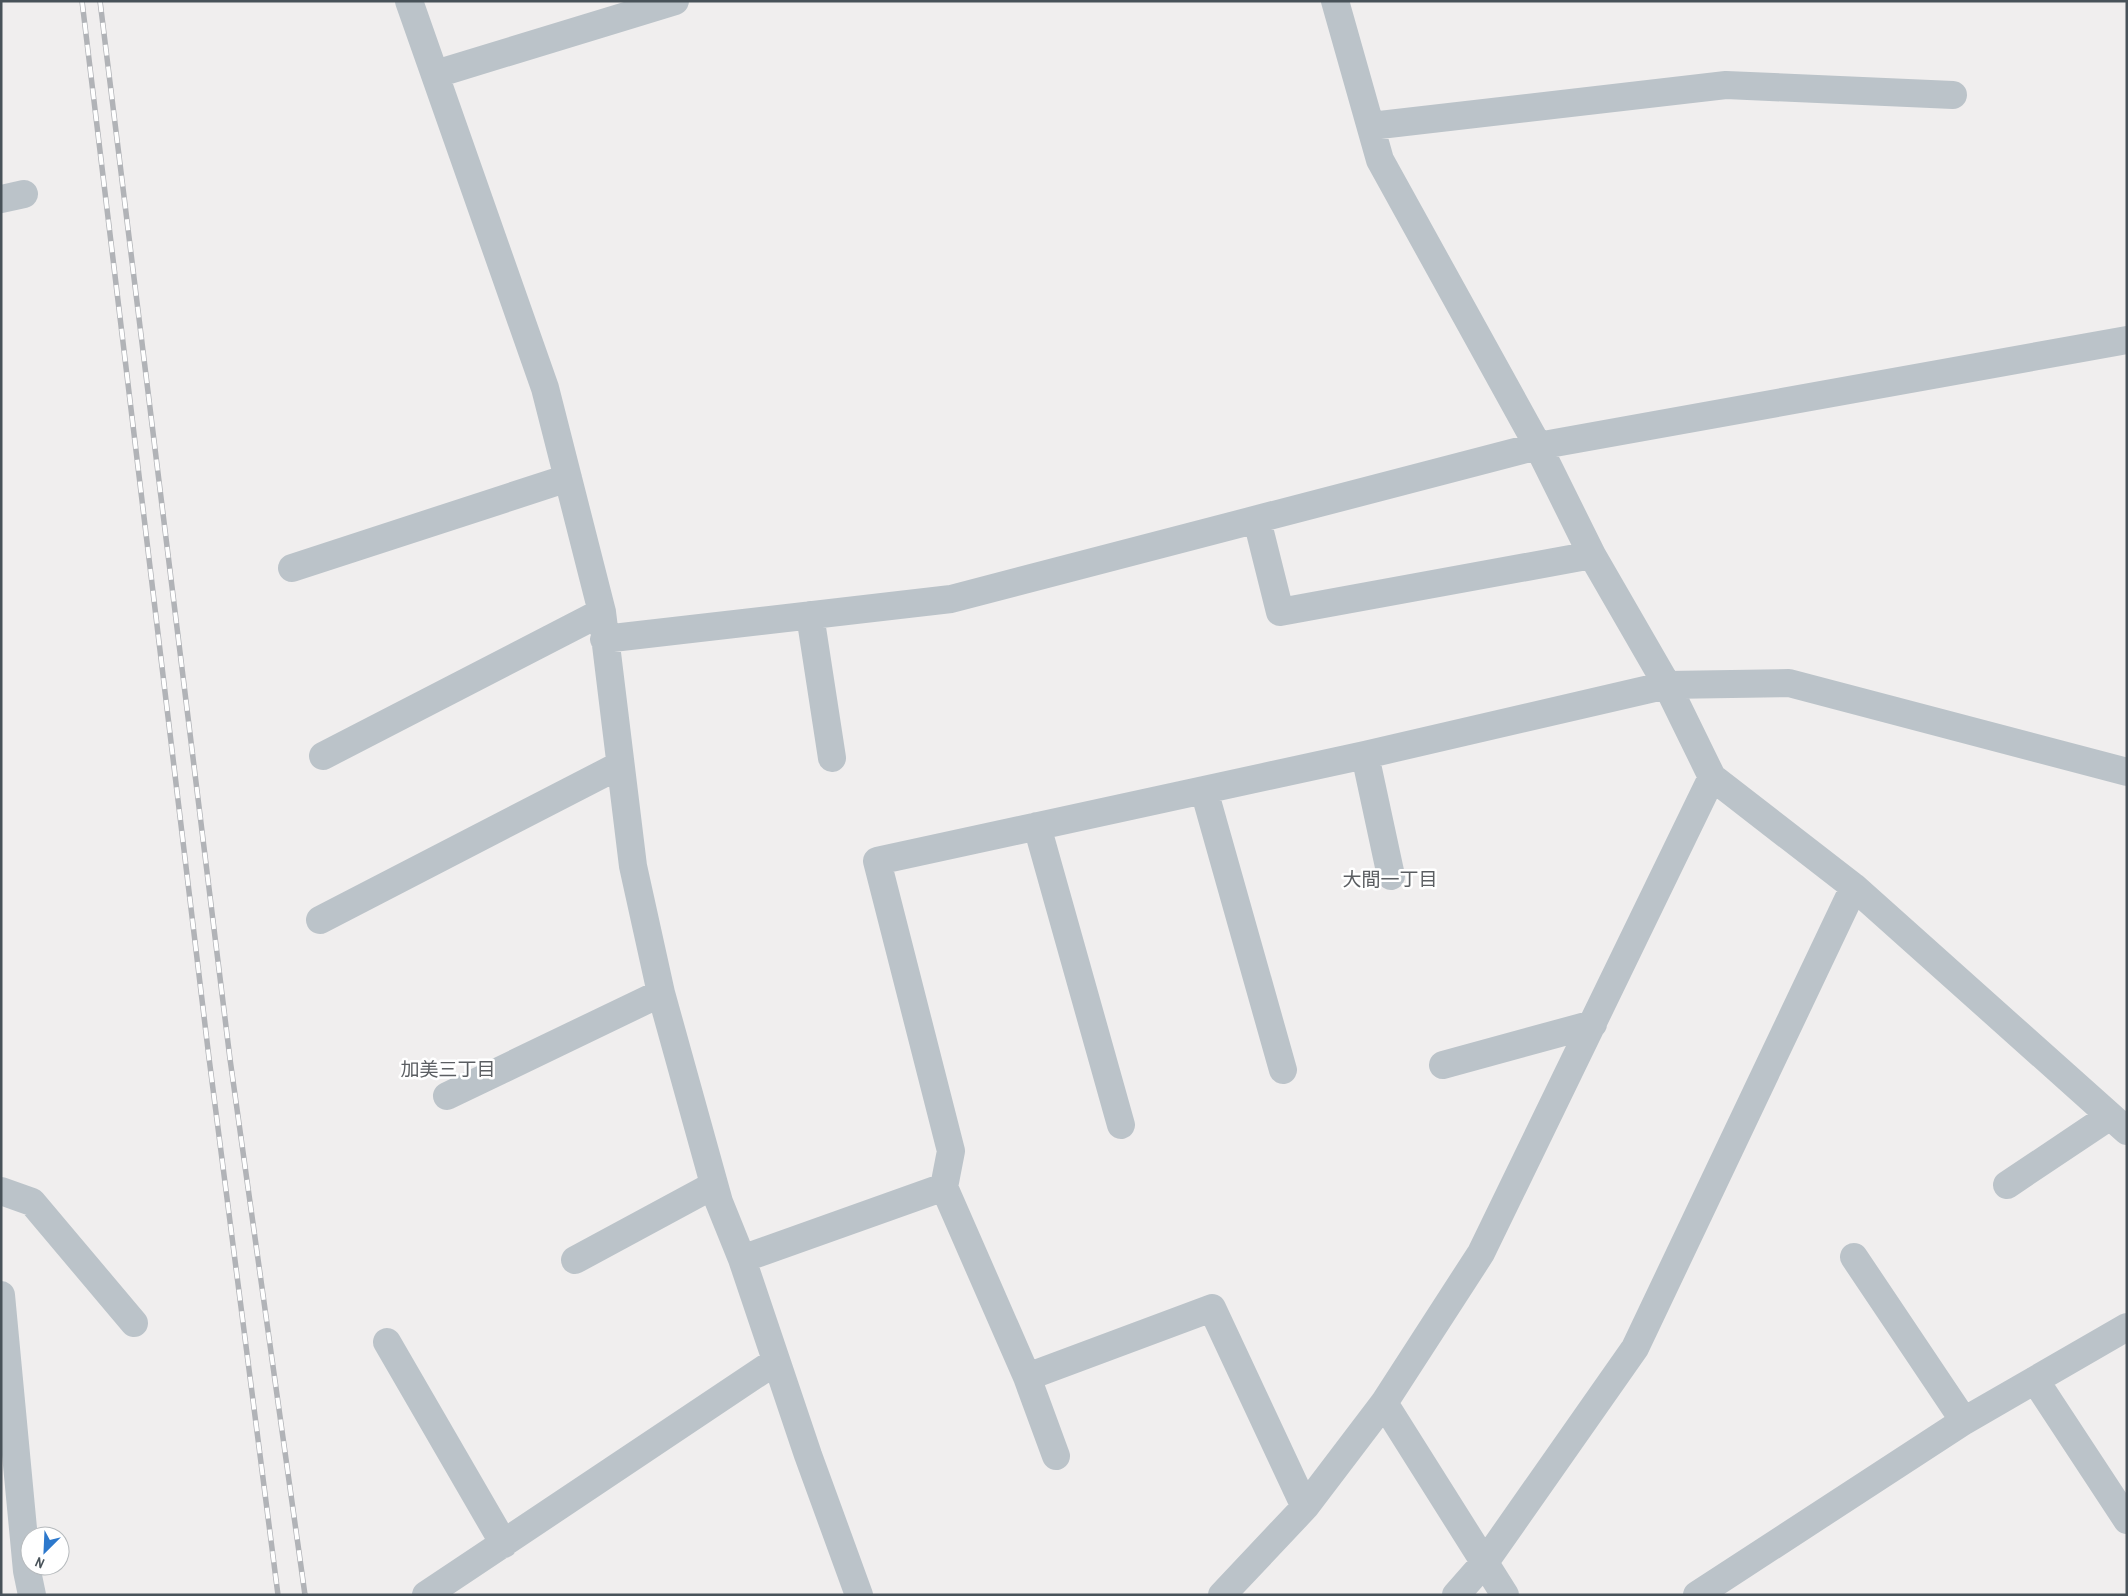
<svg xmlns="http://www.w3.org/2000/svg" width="2128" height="1596" font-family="'Archivo Narrow','Noto Sans JP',sans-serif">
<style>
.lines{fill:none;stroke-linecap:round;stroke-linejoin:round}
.minor{stroke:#bbc3c9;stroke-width:28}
.rail-casing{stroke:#b1b3b7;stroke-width:5.5}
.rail{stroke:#fff;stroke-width:4;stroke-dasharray:11;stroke-linecap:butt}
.labels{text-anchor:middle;stroke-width:5;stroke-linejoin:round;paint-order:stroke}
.neighbourhood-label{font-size:19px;fill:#5b5e62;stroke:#fff}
</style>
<rect width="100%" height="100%" fill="#f0eeee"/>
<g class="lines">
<path class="minor" d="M409,1l136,387 57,224 31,254 28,127 58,209 23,57 66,196 51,140
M1335,1l45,159 158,286 54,109 75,130 45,92 142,110 273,244
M436,74l239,-73
M1371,126l355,-41 227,10
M1,199l23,-5
M1257,520l23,92 312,-57
M292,568l276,-90
M810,615l22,143
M604,639l347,-40 587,-153 589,-106
M1365,755l26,121
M323,756l279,-144
M1204,790l79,280
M1037,826l84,299
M320,920l300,-155
M1443,1065l150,-41
M447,1096l214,-103
M2007,1185l103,-69
M944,1187l83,190
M1,1191l31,11 102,121
M1854,1257l110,164
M742,1259l202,-72 7,-36 -74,-290 488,-106 302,-70 122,-2 338,89
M575,1260l139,-75
M1,1295l26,276 5,24
M387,1342l117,202
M2035,1380l92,140
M1384,1403l121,192
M1056,1456l-29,-79 185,-69 93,199
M426,1595l350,-234
M1222,1595l83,-88 79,-104 97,-150 231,-476
M1456,1595l29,-33 150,-214 219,-461
M1697,1595l267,-174 163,-94"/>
<defs>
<path id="rail" d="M82,1l127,1057 69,537
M100,1l130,1058 75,536"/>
</defs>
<use href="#rail" class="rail-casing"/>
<use href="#rail" class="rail"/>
</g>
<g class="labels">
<g class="neighbourhood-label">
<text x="1390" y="886">大間一丁目</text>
<text x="448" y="1076">加美三丁目</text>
</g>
</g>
<rect width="2128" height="1596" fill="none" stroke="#485259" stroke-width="5"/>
<g transform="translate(45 1551) rotate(204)"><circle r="24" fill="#ffffff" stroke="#b6babd"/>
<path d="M0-4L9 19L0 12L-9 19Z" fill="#2c78cc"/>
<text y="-8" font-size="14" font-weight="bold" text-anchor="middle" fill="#485259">N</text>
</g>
</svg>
